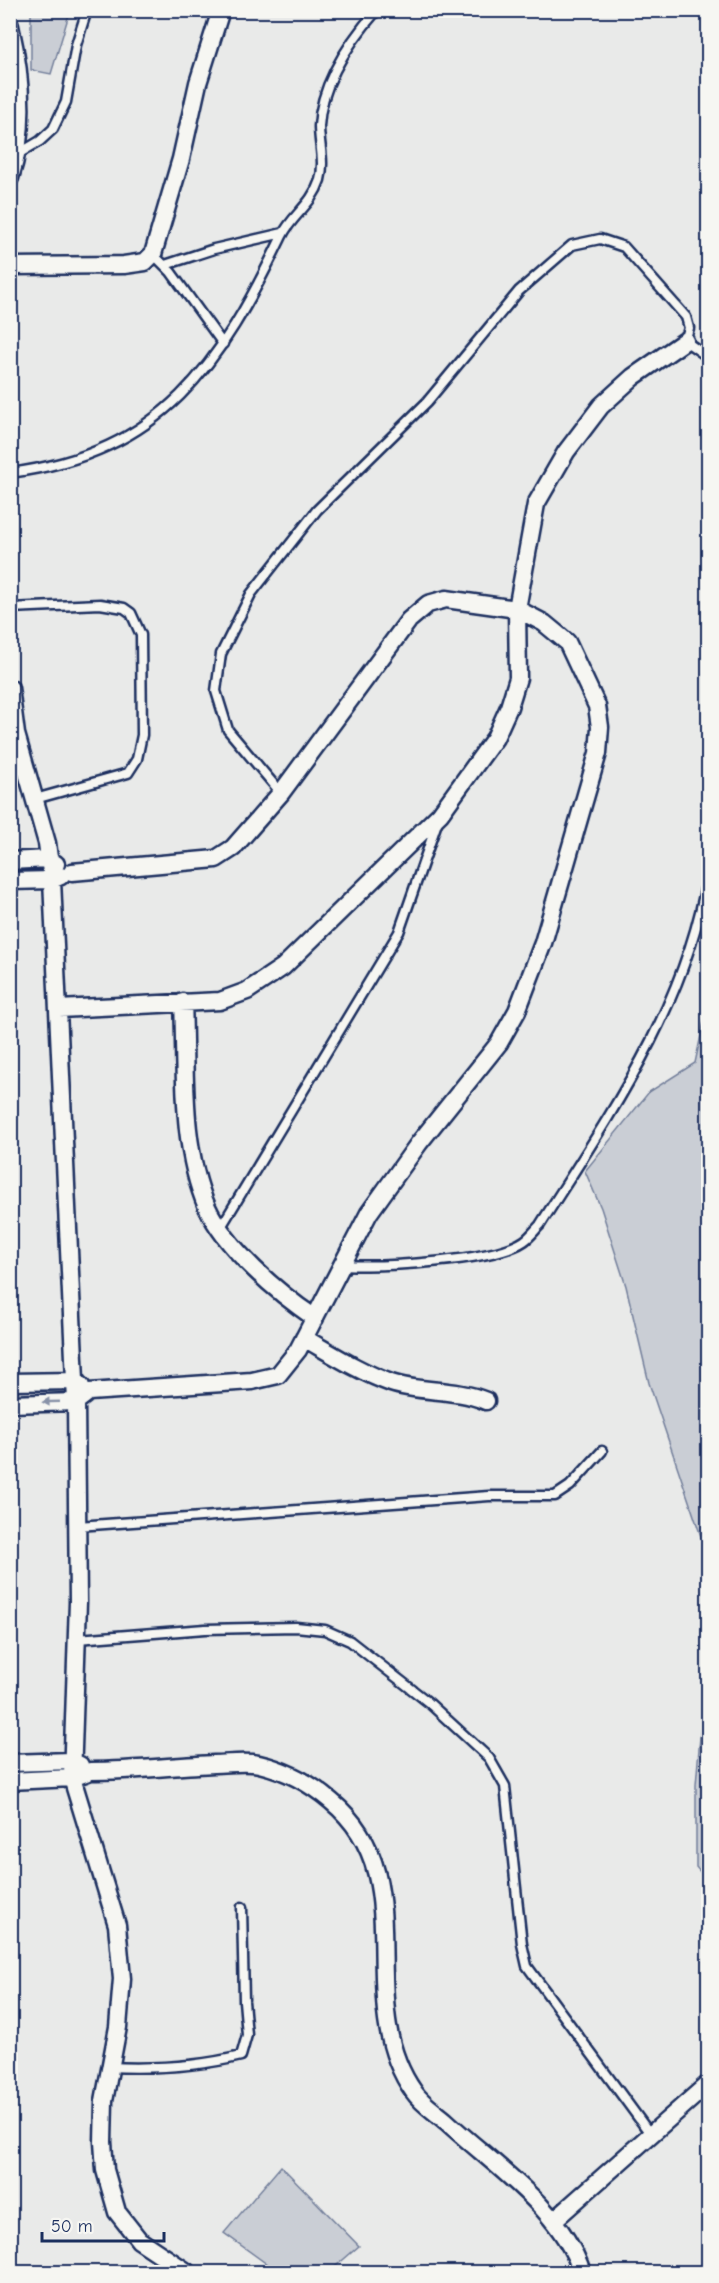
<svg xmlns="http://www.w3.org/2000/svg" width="719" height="2283" font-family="'Comic Neue',sans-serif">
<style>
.green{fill:#caced5;stroke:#727e9a;stroke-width:1.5}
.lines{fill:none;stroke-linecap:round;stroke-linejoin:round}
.lane-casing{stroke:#1b2f5e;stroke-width:13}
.street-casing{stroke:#1b2f5e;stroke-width:21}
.lane{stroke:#f6f6f2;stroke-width:8}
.street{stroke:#f6f6f2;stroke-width:16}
.oneway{fill:#8892a8}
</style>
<rect width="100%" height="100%" fill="#e9eae9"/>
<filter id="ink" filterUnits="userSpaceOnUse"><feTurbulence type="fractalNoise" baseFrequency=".0167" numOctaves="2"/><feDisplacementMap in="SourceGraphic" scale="12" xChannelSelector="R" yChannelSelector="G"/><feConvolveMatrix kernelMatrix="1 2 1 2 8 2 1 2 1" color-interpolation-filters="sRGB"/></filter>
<g filter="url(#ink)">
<path class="green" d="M31,11h39l-19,63 -20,-4z
M708,1003v554l-59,-174 -23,-97 -25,-78 -16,-37 64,-79 46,-29z
M708,1640v241l-12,-14v-82z
M281,2166l78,80 -30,26h-51l-54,-39z"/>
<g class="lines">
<defs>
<path id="lane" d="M18,154l22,-13 13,-12 13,-27 10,-57 11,-35
M153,254l18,18 52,72
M165,265l49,-16 69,-16
M10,473c153,-20 210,-108 272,-237 10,-21 30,-31 38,-56 5,-18 -1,-36 -1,-54 2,-42 31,-85 58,-116
M10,608l90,-4 24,4 7,5 10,22 1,100 -5,24 -9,14 -93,26
M281,793l-53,-63 -12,-39 5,-37 30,-60 66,-84 110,-108 92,-111 53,-46 28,-6 24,8 62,70 3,11 -4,13 23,16
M221,1227l178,-295 38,-109
M343,1265c38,2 150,-3 181,-24 6,-4 11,-11 16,-16 70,-110 147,-220 168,-352
M78,1526l411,-30h66l15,-10 32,-35
M77,1639l128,-10 91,-2 29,3 25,11 78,61 61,56 16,28 17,158 5,22 124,169
M109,2067c45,2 88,0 132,-11l6,-21 -3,-34 -2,-94"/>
<path id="street" d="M10,26c11,48 16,104 0,152
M10,266l114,-1 21,-3 8,-8 28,-95 17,-76 23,-73
M10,688l6,46 31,109 5,37 24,522 2,200 -6,176 45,147 5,54 -4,48 -14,74 -1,41 2,28 12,42 22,28 48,32
M10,861l38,-2 8,5
M10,881l42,-1 9,-4
M183,1002c3,67 -3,142 24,205 19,42 71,86 108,111
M59,1009l161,-8 27,-10 36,-24 157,-153 55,-76 14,-31 9,-29 -1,-69 19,-105 30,-52 35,-46 32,-29 52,-36
M304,1338c28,16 56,34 87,45 30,10 64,5 95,18
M10,1382l65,-1 6,5
M10,1404l66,-2 13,-10 163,-11 26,-6 20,-25 71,-137 50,-70 80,-100 18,-32 26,-68 55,-190 2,-26 -3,-21 -30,-64 -23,-19 -27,-14 -71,-10 -18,5 -19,16 -128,173 -48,55 -17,11 -144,13
M10,1763l61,-2 9,4
M10,1781l62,-3 19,-7c41,0 82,-5 123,-7 14,0 31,-3 45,0 26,6 52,20 72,37 94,77 18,200 83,291 8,12 23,21 33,30 49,45 113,86 135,150
M553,2221l155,-137"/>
</defs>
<use href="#lane" class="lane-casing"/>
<use href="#street" class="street-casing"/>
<use href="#lane" class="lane"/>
<use href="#street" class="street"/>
</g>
<defs><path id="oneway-solid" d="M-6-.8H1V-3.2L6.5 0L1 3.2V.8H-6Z" transform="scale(1.5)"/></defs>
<use class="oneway" href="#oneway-solid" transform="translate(51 1402) rotate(178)"/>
</g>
<rect width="719" height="2283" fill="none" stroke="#f6f6f2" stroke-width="36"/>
<rect x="18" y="18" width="683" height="2247" fill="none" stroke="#1b2f5e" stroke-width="2" filter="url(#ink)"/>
<path d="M42 2232v9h122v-9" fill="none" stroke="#1b2f5e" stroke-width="3"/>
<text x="51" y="2232" font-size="18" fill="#1b2f5e" stroke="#f6f6f2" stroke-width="4.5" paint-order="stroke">50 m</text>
</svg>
